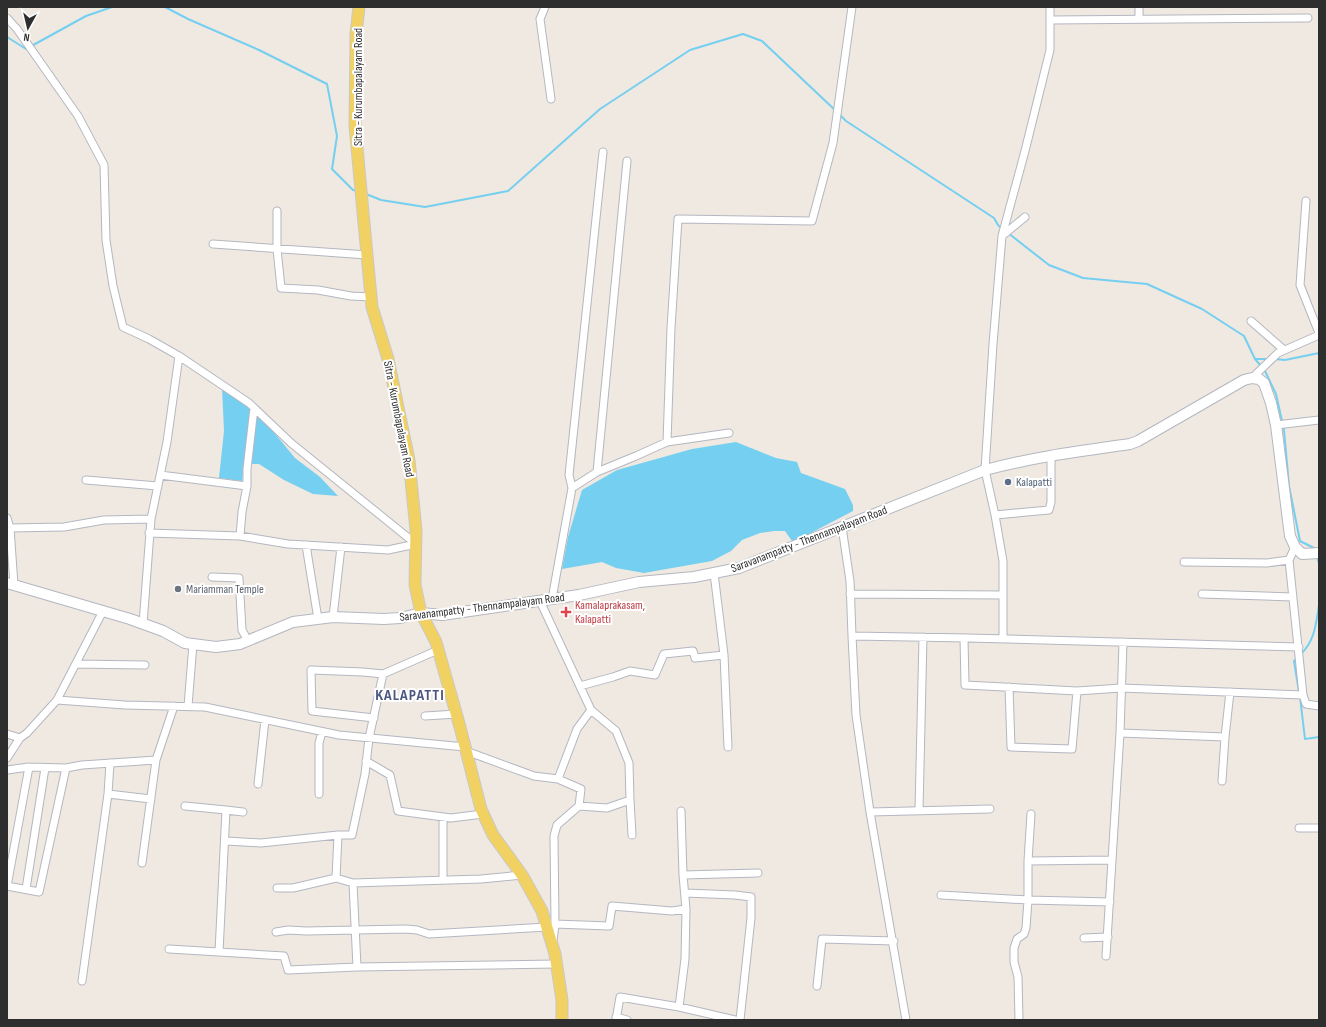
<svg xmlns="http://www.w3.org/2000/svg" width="1326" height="1027" font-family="'Sofia Sans Condensed',sans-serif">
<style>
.water{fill:#75cff0}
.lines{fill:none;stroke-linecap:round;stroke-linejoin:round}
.stream{stroke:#75cff0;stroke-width:2}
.street-casing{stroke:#b4b7c1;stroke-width:9}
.secondary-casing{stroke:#b4b7c1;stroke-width:12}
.primary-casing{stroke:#c9c9c9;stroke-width:13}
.street{stroke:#fff;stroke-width:7}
.secondary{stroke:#fff;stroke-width:10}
.primary{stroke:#f2d163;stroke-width:11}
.service-dot{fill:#5c6f8a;stroke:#fff;stroke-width:1.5}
.worship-dot{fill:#6b7280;stroke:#fff;stroke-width:1.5}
.health-dot{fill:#e0444e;stroke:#fff;stroke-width:1.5}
.labels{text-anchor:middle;stroke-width:4;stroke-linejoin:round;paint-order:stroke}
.street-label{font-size:12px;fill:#2e2e2e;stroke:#fff}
.service-label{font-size:12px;fill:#4e5e75;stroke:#fff;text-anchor:start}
.worship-label{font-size:12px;fill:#5b616d;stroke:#fff;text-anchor:start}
.health-label{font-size:12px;fill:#be3a42;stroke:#fff;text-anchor:start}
.district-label{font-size:16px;font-weight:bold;letter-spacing:1px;fill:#4d5680;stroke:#fff}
</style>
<rect width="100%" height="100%" fill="#efe9e1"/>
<path class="water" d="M222,388l29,22 16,14 28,34 25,19 18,19 -25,-2 -29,-14 -25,-16h-15l-2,17 -23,-3 5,-47z
M736,442l40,16 21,4 4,11 44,16 8,16v6l-46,24 -15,6 -7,-10h-11l-14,2 -18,7 -11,11 -19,10 -68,12 -28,-5 -14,-6 -40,7 6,-32 14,-47 35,-20 75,-21z"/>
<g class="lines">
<path class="stream" d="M165,7l23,12 71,31 68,34 10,52 -5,33 21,21 5,1
M7,37l19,12 60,-33 26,-9
M839,114l7,7 148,97 4,7 3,3
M366,194l15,6 44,7 83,-16 92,-82 90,-59 53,-16 19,7 74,70
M1008,233l41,32 34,13 64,6 55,25 42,27 11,23h13
M1255,359l6,7
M1275,359l10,1 34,-7
M1264,369l12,25 8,36 5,56 11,55 14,7 1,3
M1317,557l2,6
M1300,655c15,-14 16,-31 19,-50
M1297,658l-3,3 5,31
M1300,697l5,42 14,-2"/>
<defs>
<path id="street" d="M545,7l-5,12 11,80
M1139,7v12
M7,18l10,11 61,87 26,49 2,75 7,46 10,41 26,12 30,17 70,47 42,40 125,101
M1050,20l258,-2
M1306,201l-6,84 19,48
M277,211v38l4,39 37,2 33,6 20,1
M1002,236l23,-19
M213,244l154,11
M1251,321l33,29
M1252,378l26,-25 41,-18
M1276,425l43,-5
M667,442l4,-114 7,-109 134,2 21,-78 19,-136
M597,472l30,-311
M160,475l87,11
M86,480l72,6
M572,488l25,-16 39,-16 31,-14 62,-9
M995,515l54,-5 2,-8v-47
M7,518l3,10 4,57
M842,527l8,54 2,55 116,2 331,9
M10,528l54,-1 40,-7 47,-1
M149,533l91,3 48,8 100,6 28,-6
M240,536l2,-24 5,-26v-17l7,-61
M306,545l12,74
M1295,547l-6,13 14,135 3,9 13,2
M1184,562l83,1 22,-3
M212,577l27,1 3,52 6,11
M850,594l153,1
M1202,594l90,3
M552,599l20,-111 -3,-13 34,-323
M540,601l51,109 25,21 13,32 1,37 -23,8 -28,-2 -22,19 -3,11 1,88 -2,18
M103,611l-46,89 68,5 80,2 134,28 126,12
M333,617l8,-70
M143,624l8,-105 16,-77 12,-86
M852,636l4,79 14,97 120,-3
M964,638l1,47 112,6 44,-3 182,7
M1003,639v-78l-8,-46 -10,-45 8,-126 9,-108 23,-85 25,-101v-43
M438,650l-55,24 -14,64 -4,36 -13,61h-14l-2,43 17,5 4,84 199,-3
M724,655l4,92
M76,664l69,1
M580,686l33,-9 17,-6 25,4 9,-21 29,-3 2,7 29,-3 -10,-82
M1009,687l2,60 61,2 5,-58
M188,706l5,-62
M425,716l32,-2
M374,718l-62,-7 -1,-41 52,2 20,2
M1120,733l105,4 5,-45
M7,734l13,4
M466,751l68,25 24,3 23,10 -2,17
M7,758l13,-20 7,-5 30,-33
M366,761l24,14 8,36 53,7 32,-4
M7,770l22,-3 37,1
M558,779l19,-50 14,-19
M1222,781l3,-44
M258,784l7,-64
M108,794l43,5
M319,794v-51l3,-11
M630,800l2,35
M185,806l41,4
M919,810l4,-173
M870,812l36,208
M1299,828h20
M226,841l35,2 77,-8
M1028,861l84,-1
M142,863l14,-103
M683,875l75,-2
M443,880v-63
M353,883l128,-4 41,-4
M7,886l32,6 27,-124 16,-3 74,-5 18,-54
M7,886l22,-119
M277,888h16l43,-10
M26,889l19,-121
M685,893l50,2 16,2v21l-11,102
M941,895l87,5 82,2
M555,924l54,2 3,-20 60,5 14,-2
M276,932l12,-2 18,1 100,-2 11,1 12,4 118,-7
M1084,938l24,-1
M169,949l115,7 4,14 69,-3
M219,952l7,-142 17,2
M1106,956l14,-223 3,-91
M82,981l26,-187 2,-31
M817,986l5,-47 72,2
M679,1007l6,-48 1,-50 -3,-34 -2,-64
M616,1017l11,3
M616,1020l4,-23 59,10 56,13
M1019,1020l-1,-43 -4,-15v-14l3,-9 7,-5 2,-6 2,-28v-39l3,-47"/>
<path id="secondary" d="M7,583l123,36 33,12 22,12 31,4 24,-3 53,-22 40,-5 51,2 16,-1 21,-5 21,2 137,-20 60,-13 55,-5 45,-9 246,-98c48,-13 96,-19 145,-26l8,-3 106,-61 8,-2 7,1 5,4 7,20 5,22 14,111 5,11 7,7 17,-1"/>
<path id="primary" d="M359,7l-3,27 -1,92 12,129 5,52 16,52 21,101 7,70 -1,55 6,28 15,29 24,85 21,82 12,26 29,40 20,36 13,43 7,46v20"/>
</defs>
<use href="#street" class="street-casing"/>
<use href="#secondary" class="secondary-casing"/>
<use href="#primary" class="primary-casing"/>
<use href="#street" class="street"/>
<use href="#secondary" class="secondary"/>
<use href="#primary" class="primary"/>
</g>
<circle class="service-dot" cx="1008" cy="482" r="4"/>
<circle class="worship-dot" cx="178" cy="589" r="4"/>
<path class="health-dot" d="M564 606h4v4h4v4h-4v4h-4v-4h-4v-4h4z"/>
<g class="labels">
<g class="street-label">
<text transform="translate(358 87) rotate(-90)" y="4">Sitra - Kurumbapalayam Road</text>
<text transform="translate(399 419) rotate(79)" y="4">Sitra - Kurumbapalayam Road</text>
<text transform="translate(809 539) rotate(-21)" y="4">Saravanampatty - Thennampalayam Road</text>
<text transform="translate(482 607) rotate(-7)" y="4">Saravanampatty - Thennampalayam Road</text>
</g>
<g class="service-label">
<text x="1016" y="486">Kalapatti</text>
</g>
<g class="worship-label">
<text x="186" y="593">Mariamman Temple</text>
</g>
<g class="health-label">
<text x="575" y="609">Kamalaprakasam,<tspan x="575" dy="14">Kalapatti</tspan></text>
</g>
<g class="district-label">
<text x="410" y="700">KALAPATTI</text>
</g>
</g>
<rect width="1326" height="1027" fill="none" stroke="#2e2e2e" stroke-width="16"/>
<g transform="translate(28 28) rotate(188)" stroke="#ffffff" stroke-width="3" paint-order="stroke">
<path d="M0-3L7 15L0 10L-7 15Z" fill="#2e2e2e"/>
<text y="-6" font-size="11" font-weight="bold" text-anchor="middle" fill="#2e2e2e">N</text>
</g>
</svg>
